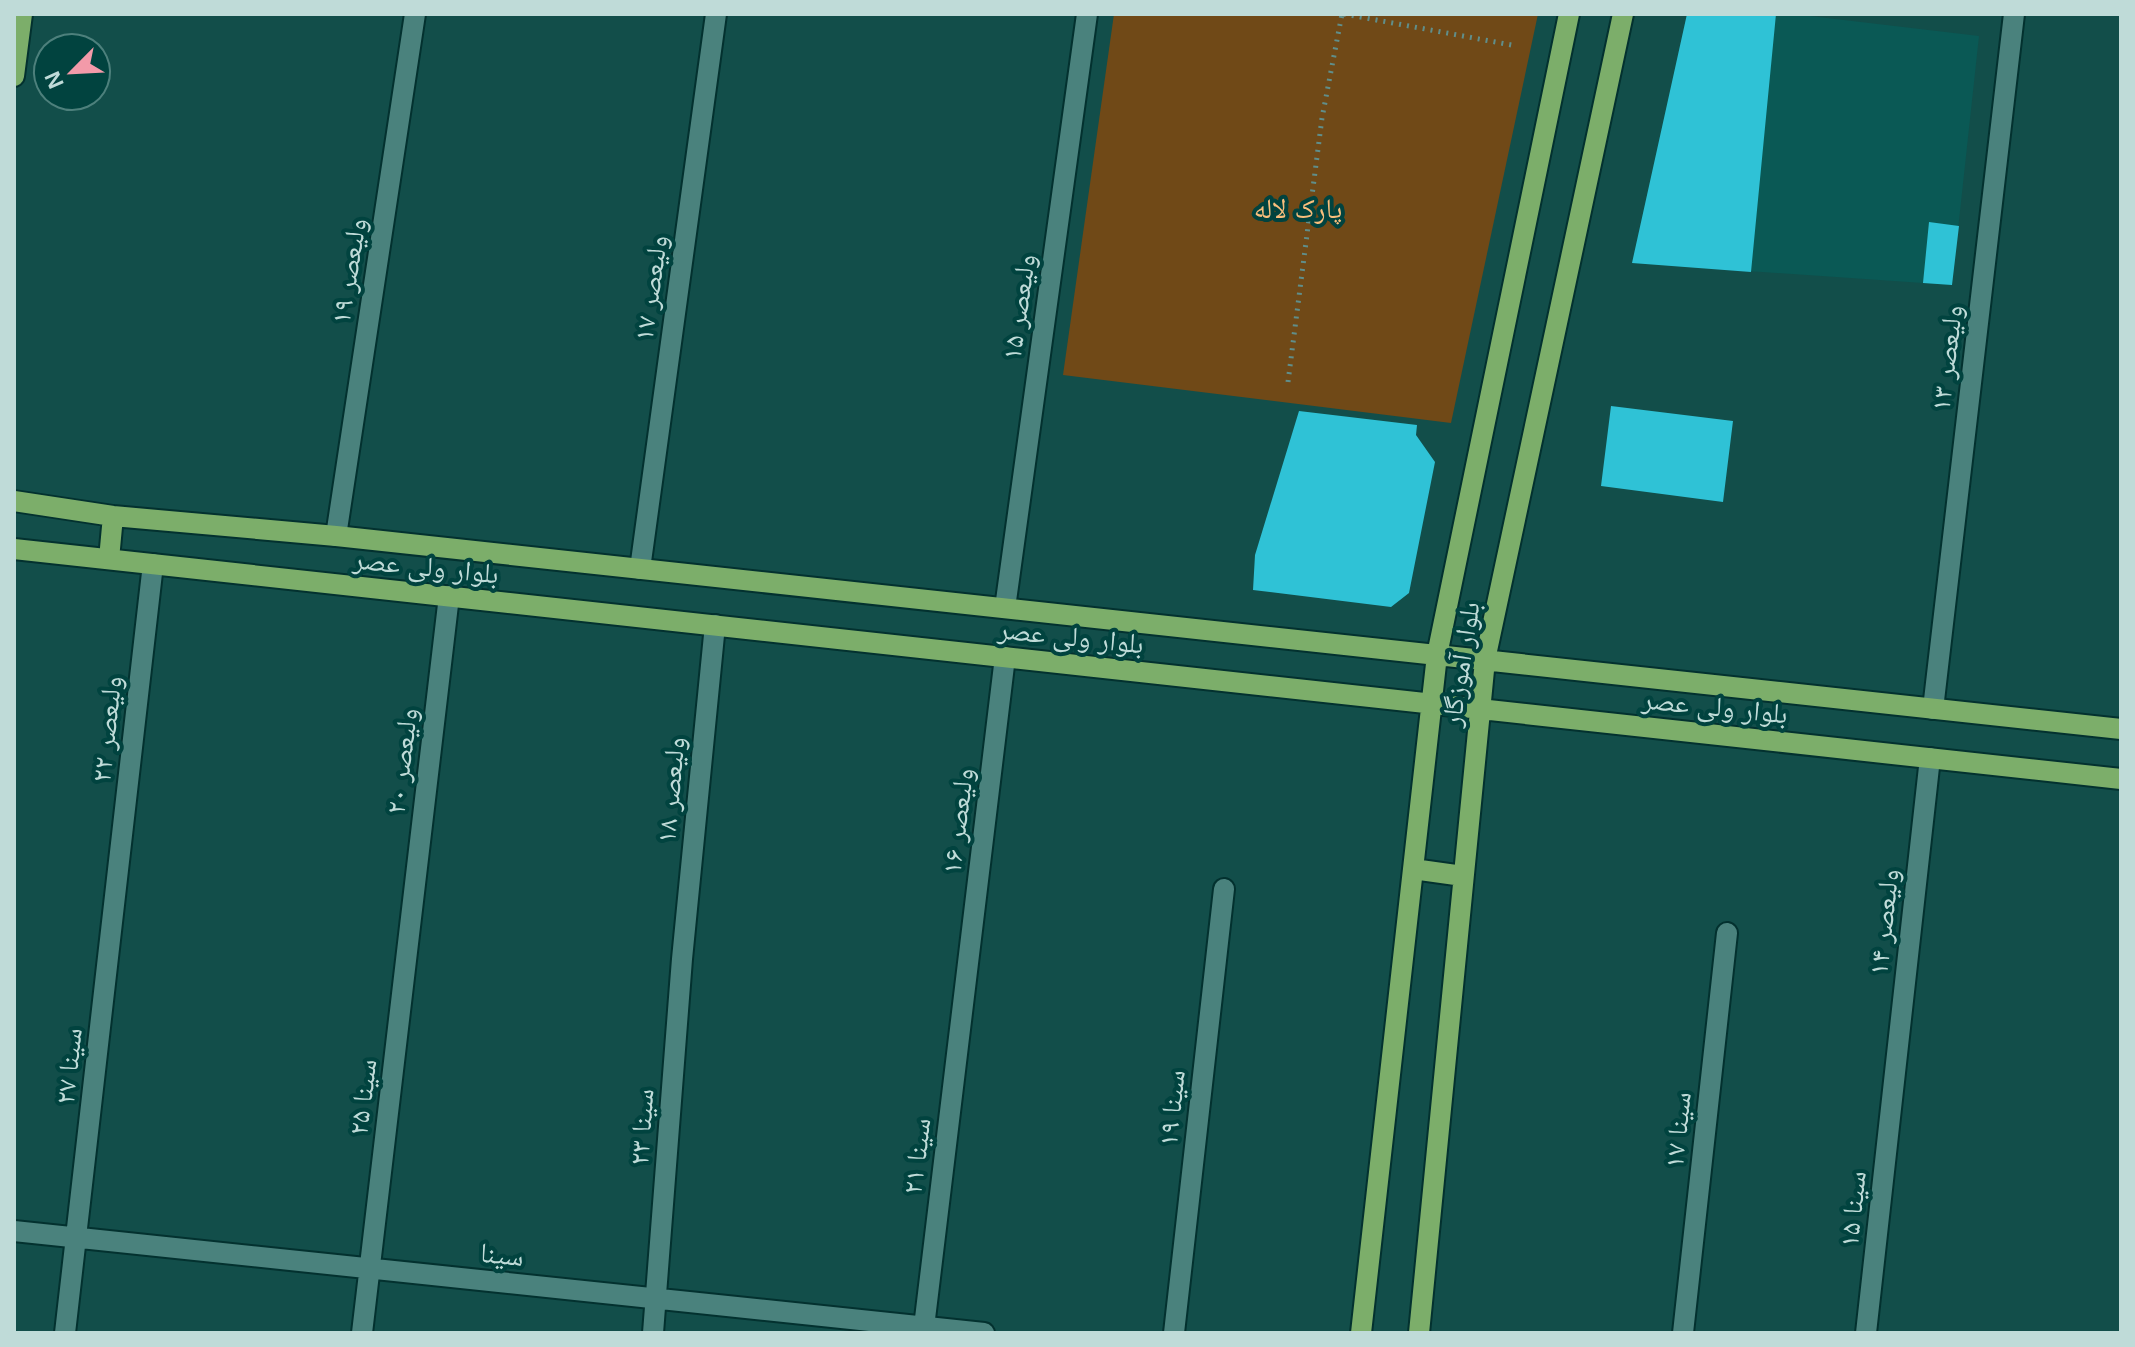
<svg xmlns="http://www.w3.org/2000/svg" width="2135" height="1347" font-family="Helvetica,'Noto Naskh Arabic',sans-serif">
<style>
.built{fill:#0a5955}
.green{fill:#704917}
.building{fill:#2fc2d6}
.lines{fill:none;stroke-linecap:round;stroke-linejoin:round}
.minor-casing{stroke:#03312f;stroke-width:24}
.major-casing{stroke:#03312f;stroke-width:24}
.path{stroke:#608e8a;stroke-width:5;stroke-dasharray:2 6;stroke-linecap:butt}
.minor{stroke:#4a827d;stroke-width:20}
.major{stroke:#7cae6a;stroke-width:20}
.labels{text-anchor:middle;stroke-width:8;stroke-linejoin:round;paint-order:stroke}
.park-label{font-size:28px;fill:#f9be7c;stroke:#01433f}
.street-label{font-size:28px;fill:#bfdbd8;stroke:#01433f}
</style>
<rect width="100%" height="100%" fill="#124e4a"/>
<path class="built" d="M1687,14h106l186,22 -27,249 -320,-22z"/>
<path class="green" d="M1114,14h424l-87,409 -388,-48z"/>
<path class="building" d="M1687,14h89l-25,258 -119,-9z
M1929,222l30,4 -7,59 -29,-2z
M1611,406l122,15 -10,81 -122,-16z
M1299,411l118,14 -1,10 19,27 -26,131 -18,14 -138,-17 2,-35z"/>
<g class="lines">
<defs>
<path id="minor" d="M336,536l79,-522
M640,569l76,-555
M1005,608l82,-594
M1933,709l81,-695
M14,1231l970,102
M924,1327l81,-670
M65,1333l88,-769
M362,1333l87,-737
M653,1333l29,-374 33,-334
M1174,1333l50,-444
M1683,1333l44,-400
M1866,1333l64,-575"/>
<path id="major" d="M14,76l8,-62
M14,501l99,15 223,20 1785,193
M14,549l2107,230
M109,559l4,-43
M1413,869l50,7
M1361,1333l76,-678 132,-641
M1419,1333l66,-673 138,-646"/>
</defs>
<use href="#minor" class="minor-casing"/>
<use href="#major" class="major-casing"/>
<path class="path" d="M1344,14l173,32
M1288,382l34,-264 20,-104"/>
<use href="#minor" class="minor"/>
<use href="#major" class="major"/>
</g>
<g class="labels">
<g class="park-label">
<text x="1298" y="218">پارک لاله</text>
</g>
<g class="street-label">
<text transform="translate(348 271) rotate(-81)" y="10">ولیعصر ۱۹</text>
<text transform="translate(650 288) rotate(-82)" y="10">ولیعصر ۱۷</text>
<text transform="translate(1018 307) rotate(-82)" y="10">ولیعصر ۱۵</text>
<text transform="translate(1946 358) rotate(-83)" y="10">ولیعصر ۱۳</text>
<text transform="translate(426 566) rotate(6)" y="10">بلوار ولی عصر</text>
<text transform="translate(1071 636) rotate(6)" y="10">بلوار ولی عصر</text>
<text transform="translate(1460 664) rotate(-81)" y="10">بلوار آموزگار</text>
<text transform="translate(1715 706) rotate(6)" y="10">بلوار ولی عصر</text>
<text transform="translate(106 729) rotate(-84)" y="10">ولیعصر ۲۲</text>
<text transform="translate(401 761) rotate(-83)" y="10">ولیعصر ۲۰</text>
<text transform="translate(670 790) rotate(-85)" y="10">ولیعصر ۱۸</text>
<text transform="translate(957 821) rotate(-83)" y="10">ولیعصر ۱۶</text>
<text transform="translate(1883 922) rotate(-84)" y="10">ولیعصر ۱۴</text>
<text transform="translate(68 1066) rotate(-84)" y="10">سینا ۲۷</text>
<text transform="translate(362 1097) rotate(-83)" y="10">سینا ۲۵</text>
<text transform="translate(1171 1108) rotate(-84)" y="10">سینا ۱۹</text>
<text transform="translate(641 1127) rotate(-86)" y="10">سینا ۲۳</text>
<text transform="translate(1677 1130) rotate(-84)" y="10">سینا ۱۷</text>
<text transform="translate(916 1156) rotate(-83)" y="10">سینا ۲۱</text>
<text transform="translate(1852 1209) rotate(-84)" y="10">سینا ۱۵</text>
<text transform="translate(502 1254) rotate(6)" y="10">سینا</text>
</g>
</g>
<rect width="2135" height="1347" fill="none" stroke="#bfdbd8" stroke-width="32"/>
<g transform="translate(72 72) rotate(246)"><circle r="38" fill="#01433f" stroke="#4d807c" stroke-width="2"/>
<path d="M0-6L14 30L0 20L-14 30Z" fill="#f39aa9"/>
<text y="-12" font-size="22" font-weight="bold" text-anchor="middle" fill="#bfdbd8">N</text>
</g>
</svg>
